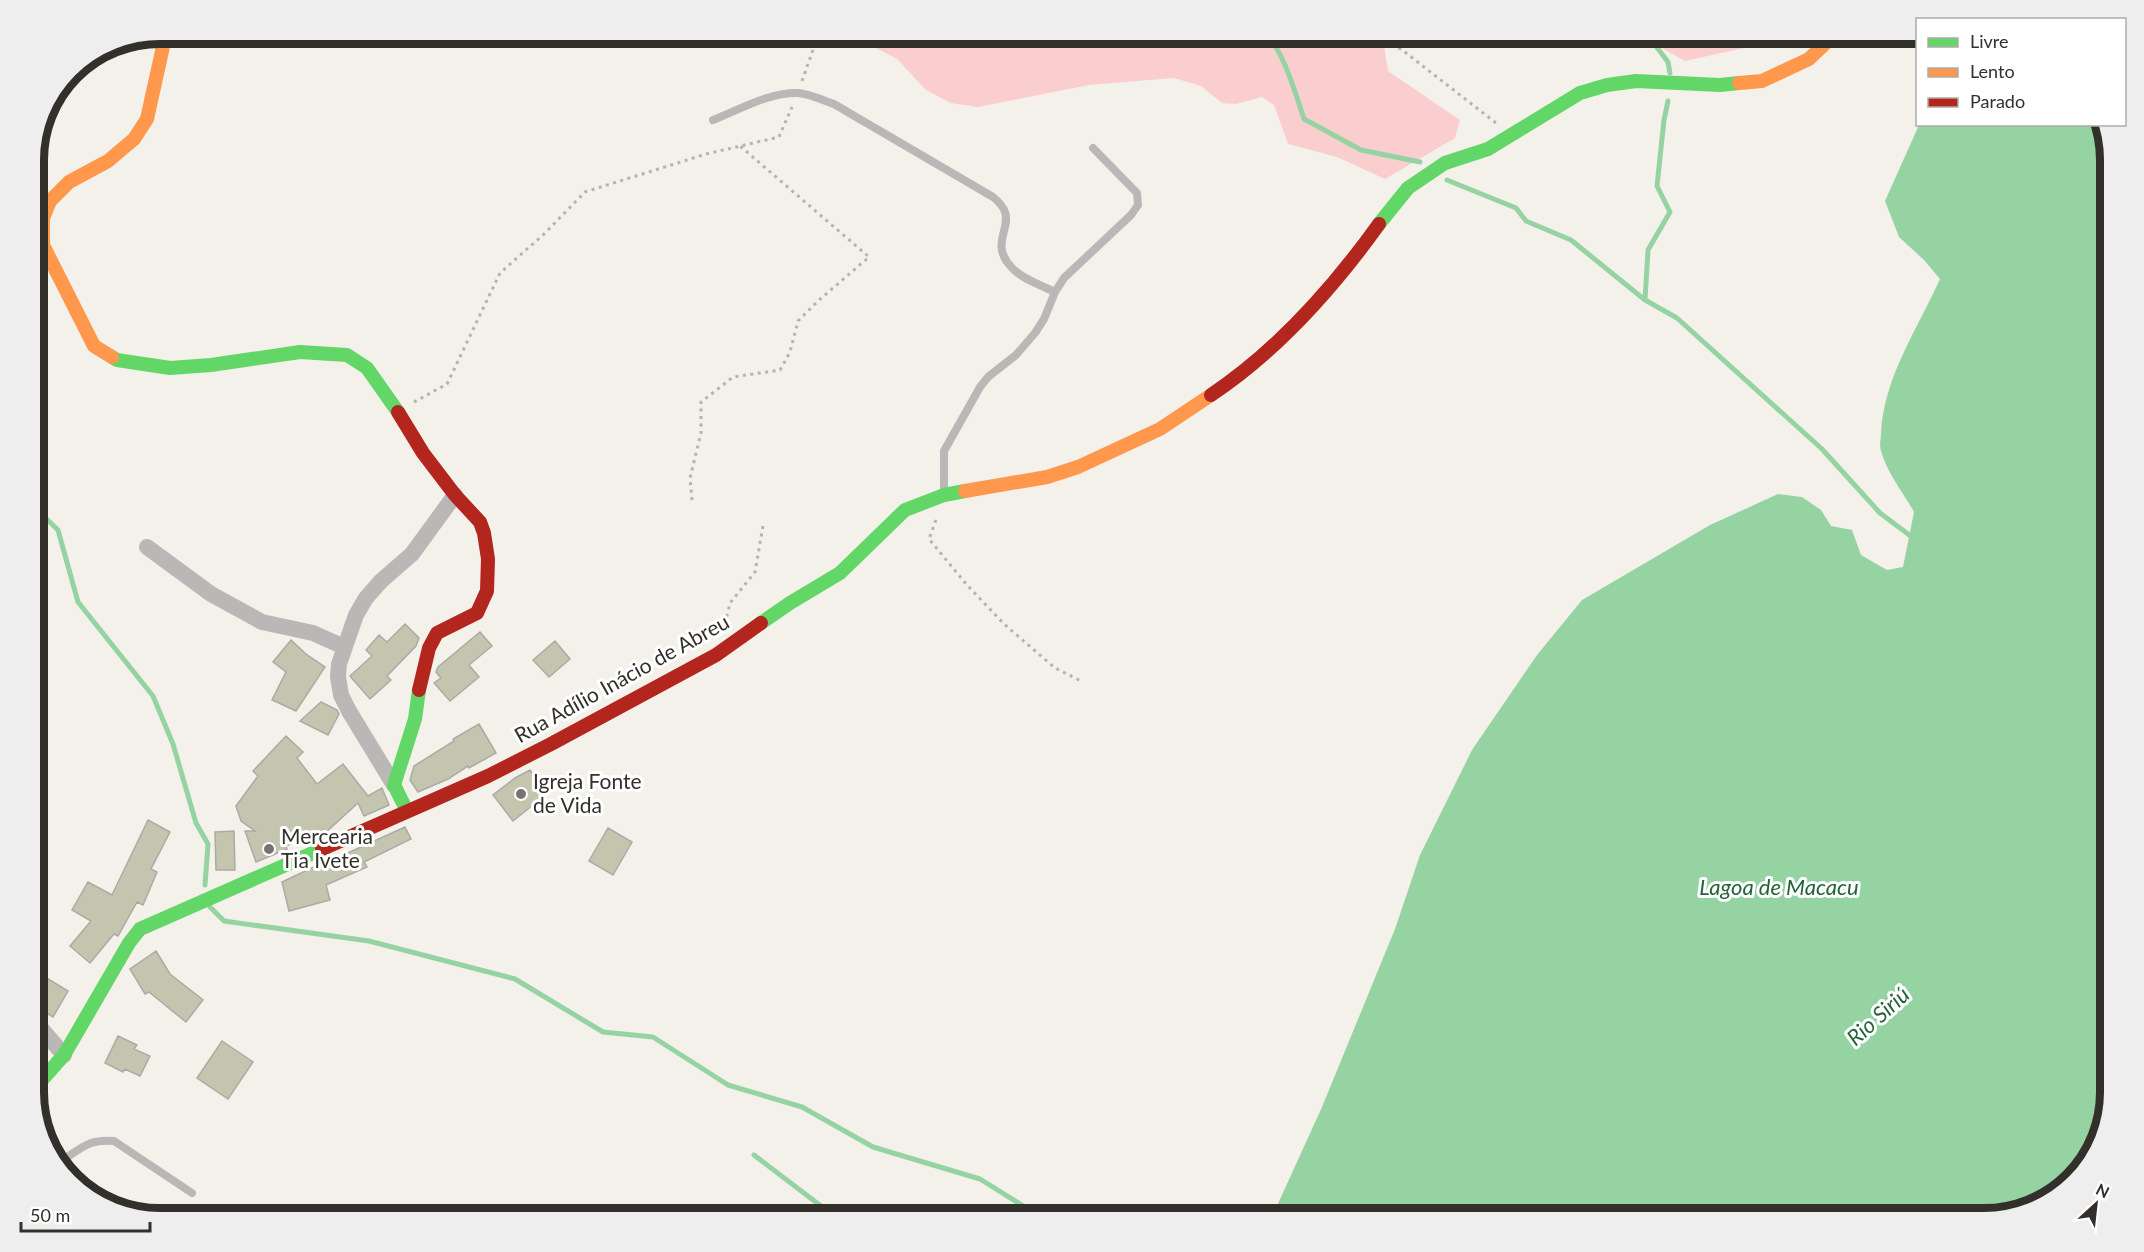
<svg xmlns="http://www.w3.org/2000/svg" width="2144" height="1252" font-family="Lato,sans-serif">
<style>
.green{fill:#facece}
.water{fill:#96d3a3}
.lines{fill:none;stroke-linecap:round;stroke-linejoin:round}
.stream{stroke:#96d3a3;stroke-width:5}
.building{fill:#c4c5af;stroke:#ababa5;stroke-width:1.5}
.path{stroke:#b5b3b1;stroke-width:3;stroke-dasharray:3 4.5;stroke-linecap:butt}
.lane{stroke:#bab8b6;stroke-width:8}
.street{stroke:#bab8b6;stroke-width:16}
.fast{stroke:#63d668;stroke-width:14}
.slow{stroke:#ff974d;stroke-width:14}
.jam{stroke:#b3261e;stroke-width:14}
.poi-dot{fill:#77746e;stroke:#fff;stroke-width:2}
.labels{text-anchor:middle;stroke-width:6;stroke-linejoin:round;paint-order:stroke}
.street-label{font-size:21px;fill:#33302b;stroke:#fff}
.poi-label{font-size:21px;fill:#33302b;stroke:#fff;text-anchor:start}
.water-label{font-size:22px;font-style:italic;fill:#256338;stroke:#fff}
.rim{fill:none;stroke:#33302b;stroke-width:8}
</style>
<rect width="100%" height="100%" fill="#f4f1ea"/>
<path class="green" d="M862,33h533l-11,12 4,26 72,49 -5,18 -70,41 -48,-22 -49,-13 -14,-39 -12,-8 -26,7 -14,-1 -21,-17 -27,-8 -85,7 -111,22 -27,-4 -25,-13 -29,-31 -27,-14z
M1635,33h147l3,6 -100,22z"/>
<path class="water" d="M1919,125h183l9,27v940l-17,64 -47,46 -63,17h-713l51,-112 73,-178 25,-74 52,-105 65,-95 45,-55 128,-75 68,-31 24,3 19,13 10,16 21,4 9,25 26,15 16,-3 11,-55c-11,-20 -27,-39 -33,-61 -2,-6 0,-12 0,-18 3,-56 36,-103 59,-154l-16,-19 -25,-23 -14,-36z"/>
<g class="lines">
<path class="stream" d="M1208,33c8,7 20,6 31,5 7,0 17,-3 24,-2 18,3 35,66 41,83l57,31 59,12
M1646,33l22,29 2,11
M1447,180l69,28 10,13 45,19 74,60 32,18 145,131 58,64 36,27
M1645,300l3,-50 22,-38 -13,-26 7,-66 4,-19
M33,506l25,24 20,72 75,94 20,48 23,79 12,21 -3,41
M210,907l14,14 145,20 146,38 88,53 50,5 75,48 74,22 71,40 107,32 64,40
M754,1155l84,64"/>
</g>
<path class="building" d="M405,624l14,14 -3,8 -29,30 4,4 -21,19 -20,-23 22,-20 -6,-6 13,-15 8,7z
M480,632l12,14 -23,19 10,12 -29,24 -16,-18 7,-5 -5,-6 2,-5z
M291,640l15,14 19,13 -29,44 -24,-11 14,-28 -13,-10z
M555,641l15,18 -21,18 -16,-17z
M321,702l16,8 2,4 -11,21 -28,-14z
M479,724l17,29 -27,15 -1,-2 -20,13 -30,13 -8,-12 4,-14 40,-25 -1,-2z
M286,736l17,16 -6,6 20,26 26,-20 25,32 14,-8 7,17 -25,11 -6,-13 -33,30 -2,-3 -37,16 1,3 -31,13 -11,-31h10l-14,-10 -5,-15 22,-30 -5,-5z
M530,770l18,23 -35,28 -20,-26 22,-17z
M148,820l22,12 -19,37 6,3 -14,33 -6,-3 -19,34 -4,-2 -24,29 -20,-17 21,-25 -19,-11 16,-28 24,13z
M405,827l6,12 -47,23 3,5 -41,18 4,15 -41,11 -7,-29 32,-15 19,-5 -1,-2z
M608,828l24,14 -19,33 -24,-14z
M234,831l1,39h-19l-1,-38z
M156,951l14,23 33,26 -17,22 -37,-30 -4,2 -15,-25z
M45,977l23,14 -15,26 -20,-12v-8z
M118,1036l19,9 -3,4 16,7 -10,20 -15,-7 -2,3 -18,-9z
M222,1041l31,21 -25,37 -31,-21z"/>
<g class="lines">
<path class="path" d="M813,33l1,13
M1356,33l45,16 95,74
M802,81l12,-34 8,-14
M414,402l33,-18 53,-111 43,-38 42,-43 121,-38 73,-17 13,-30
M692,500l-2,-22 11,-45v-31l32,-25 47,-7 10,-18 8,-31 20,-20 51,-44 -129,-111
M936,520l-7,19 38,46 37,39 51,44 26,13
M725,624l5,-21 25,-31 8,-46"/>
<path class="lane" d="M713,120c26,-10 56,-28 85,-27 12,1 24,7 36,11l159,93c5,4 10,9 12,15 6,18 -16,33 8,57 11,11 28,16 42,23
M944,493v-42l36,-64 8,-10 28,-22 19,-22 9,-14 11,-27 9,-14 67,-63 7,-10 -1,-12 -44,-45
M33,803l3,-5
M45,1140l21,18c18,-12 25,-19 48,-17l78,52"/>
<path class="street" d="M147,547l64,47 51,28 51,11 31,14
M394,785l-45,-74 -8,-16 -3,-18 1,-13 17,-49 10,-17 15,-17 31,-27 43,-59
M33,1019l31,36"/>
<path class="fast" d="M1379,224l29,-36 37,-25 43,-14 92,-56 27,-8 29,-4 84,4 19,-2
M112,357l5,3 53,8 41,-3 89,-13 47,3 20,13 31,44
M761,623l29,-20 50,-30 65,-63 39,-15 21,-4
M407,811l-13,-26 21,-66 4,-29
M33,1090l31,-35 65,-112 11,-14 182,-80"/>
<path class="slow" d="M1739,83l23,-2 47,-22 27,-26
M112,357l-18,-11 -51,-101v-27l7,-17 19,-19 39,-21 26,-22 13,-20 19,-86
M965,491l82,-14 31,-10 82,-38 51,-34"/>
<path class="jam" d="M1211,395c66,-44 122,-107 168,-171
M398,412l25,41 32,42 25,27 4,11 4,26 -1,32 -10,22 -40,20 -8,15 -10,42
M322,849l166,-73 63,-32 165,-89 45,-32"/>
</g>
<g class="poi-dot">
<circle cx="521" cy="794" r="6"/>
<circle cx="269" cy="849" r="6"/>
</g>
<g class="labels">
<g class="street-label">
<text transform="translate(622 679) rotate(-29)" y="7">Rua Adílio Inácio de Abreu</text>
</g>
<g class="poi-label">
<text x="533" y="789">Igreja Fonte<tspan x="533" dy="24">de Vida</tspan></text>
<text x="281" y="844">Mercearia<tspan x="281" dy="24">Tia Ivete</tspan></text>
</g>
<g class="water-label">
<text x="1779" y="895">Lagoa de Macacu</text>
<text transform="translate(1878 1016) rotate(-42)" y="8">Rio Siriú</text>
</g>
</g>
<path d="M0 0H2144V1252H0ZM160 44H1984A116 116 0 0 1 2100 160V1092A116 116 0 0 1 1984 1208H160A116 116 0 0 1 44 1092V160A116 116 0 0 1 160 44Z" fill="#efeeee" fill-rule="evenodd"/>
<path class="rim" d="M160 44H1984A116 116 0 0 1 2100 160V1092A116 116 0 0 1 1984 1208H160A116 116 0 0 1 44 1092V160A116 116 0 0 1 160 44Z"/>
<rect x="1916" y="18" width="210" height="108" fill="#ffffff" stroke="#adacaa" stroke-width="1.5"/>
<rect x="1928" y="38" width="30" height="9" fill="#63d668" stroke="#adacaa" stroke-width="1.5"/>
<text x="1970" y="48" font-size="18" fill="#33302b">Livre</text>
<rect x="1928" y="68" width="30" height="9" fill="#ff974d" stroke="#adacaa" stroke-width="1.5"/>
<text x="1970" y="78" font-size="18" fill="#33302b">Lento</text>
<rect x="1928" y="98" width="30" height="9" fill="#b3261e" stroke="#adacaa" stroke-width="1.5"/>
<text x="1970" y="108" font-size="18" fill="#33302b">Parado</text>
<g transform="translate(2096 1204) rotate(27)" stroke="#ffffff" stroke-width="4.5" paint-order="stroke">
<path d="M0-4.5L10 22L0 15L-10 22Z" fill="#33302b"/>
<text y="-9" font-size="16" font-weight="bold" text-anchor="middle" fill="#33302b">N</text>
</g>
<path d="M21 1222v9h129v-9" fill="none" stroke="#33302b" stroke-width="3"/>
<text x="30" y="1222" font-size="18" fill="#33302b" stroke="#ffffff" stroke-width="4.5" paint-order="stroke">50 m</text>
</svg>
